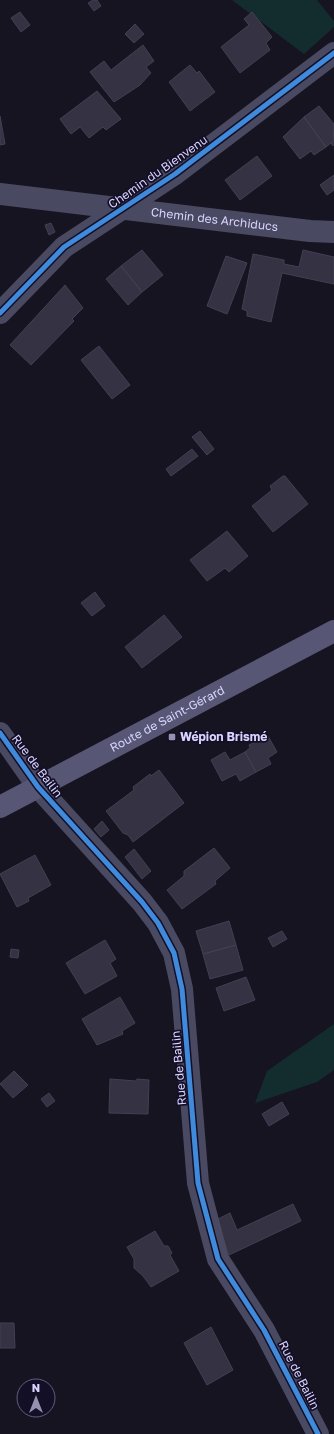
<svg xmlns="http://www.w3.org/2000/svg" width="334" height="1434" font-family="'Golos Text',sans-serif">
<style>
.green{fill:#132c2d}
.building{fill:#343243;stroke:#433f54}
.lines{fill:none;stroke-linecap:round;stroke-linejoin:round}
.minor{stroke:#4a4962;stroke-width:22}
.secondary{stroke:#575674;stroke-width:22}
.cycleway-casing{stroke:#130f26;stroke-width:8}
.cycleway{stroke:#408adc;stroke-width:5}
.poi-dot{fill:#9591b1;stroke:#130f26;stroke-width:1.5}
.labels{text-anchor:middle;stroke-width:3.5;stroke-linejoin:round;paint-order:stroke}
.street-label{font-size:12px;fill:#d9d4ff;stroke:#130f26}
.poi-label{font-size:12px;font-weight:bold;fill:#d9d4ff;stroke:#130f26;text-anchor:start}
</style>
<rect width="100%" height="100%" fill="#161421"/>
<path class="green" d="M232,0h85l17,21v6l-30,27z
M334,1024v46l-17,12 -62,21 12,-32z"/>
<path class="building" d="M93,0h4l4,6 -7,5 -6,-8z
M20,12l10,13 -9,7 -10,-14z
M252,12l20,25 -6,6 4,7 -30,23 -19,-26 28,-22 -5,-6z
M135,24l9,10 -10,9 -9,-9z
M143,45l11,16 -8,6 5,6 -11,12 -26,17 -24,-30 14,-11 7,9z
M190,65l7,8 2,-2 16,21 -25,19 -21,-29z
M97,91l24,28 -15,11 -3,-3 -14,11 -9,-11 -9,7 -11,-15z
M319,106l15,18 -1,22 -2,-3 -5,4 -22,-30z
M0,116l5,28 -5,1z
M304,117l22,30 -12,8 -3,-4 -11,8 -17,-22z
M257,156l15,20 -32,24 -15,-20z
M334,175v15l-7,5 -7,-10z
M51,223l4,9 -6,3 -4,-10z
M142,250l21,25 -21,17 -21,-26z
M303,250l31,7v27l-52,-11 -11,49 -24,-6v-5l-5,-2 11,-55 31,6v4l15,3z
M226,256l21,7 -20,51 -20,-8z
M121,266l21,26 -14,13 -22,-26z
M65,285l18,23 -11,11 2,2 -43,44 -21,-20z
M99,346l31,39 -18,14 -31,-39z
M200,431l14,18 -7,6 -15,-18z
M192,449l6,7 -27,20 -5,-7z
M283,476h2l23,28 -35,28 -21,-26 20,-16 -2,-4z
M227,531l21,25 -19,16 -4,-4 -18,13 -17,-21z
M95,592l10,14 -13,10 -11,-13z
M164,615l18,22 -40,31 -17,-21z
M268,736l9,16 -9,6 3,6 -15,8 -11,-20 5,-4 -1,-3z
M225,752l5,8 15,-8 11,20 -16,9 -4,-7 -14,7 -11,-21z
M159,770l25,33 -51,39 -5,-7 -5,-2 -17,-22 28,-21 -1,-3 17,-13 1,2z
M102,821l7,9 -8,7 -7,-8z
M214,848l16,20 -15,13 1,3 -34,25 -15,-19 17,-14v-5z
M134,849l17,22 -9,8 -17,-22z
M35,855l16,30 -23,13 1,3 -12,6 -17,-33z
M229,921l7,24 -33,9 -7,-23z
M282,931l5,8 -14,8 -5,-9z
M105,940l11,19 -6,4 7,13 -32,18 -19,-31z
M236,945l7,25 -33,9 -7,-25z
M11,949l8,1 -1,8 -8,-1z
M246,977l9,23 -31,11 -8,-23z
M120,997l15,26 -13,8 1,3 -26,11 -15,-26z
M14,1071l14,14 -15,13 -13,-14z
M110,1079l26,2 1,-2 12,1 -1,34 -39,-1z
M49,1093l6,8 -8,6 -6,-8z
M282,1102l7,12 -20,12 -7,-12z
M293,1204l8,17 -72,34 -13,-35 14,-7 7,17z
M155,1231l9,15h4l4,7 -2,2 9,16 -28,16 -8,-11 -9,-8v-9l-7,-12z
M0,1323h14l1,25h-15z
M211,1327l22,43 -26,15 -23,-42z"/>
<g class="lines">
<g class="minor">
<path id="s1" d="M0,194l310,37 24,1"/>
<path d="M0,313l64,-66 111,-73 159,-121"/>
<path d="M0,733l38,54 104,115 16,21 16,30 8,36 16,194 20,76 46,71 54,104"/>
</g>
<path class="secondary" id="s2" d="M0,807l334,-176"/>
<defs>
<path id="cycleway" d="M0,313l64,-66 111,-73 159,-121
M0,733l38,54 104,115 16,21 16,30 8,36 16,194 20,76 46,71 54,104"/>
</defs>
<use href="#cycleway" class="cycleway-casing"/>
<use href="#cycleway" class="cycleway"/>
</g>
<rect class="poi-dot" x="168" y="733" width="8" height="8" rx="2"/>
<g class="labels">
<g class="street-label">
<text transform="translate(158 172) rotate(-35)" y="4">Chemin du Bienvenu</text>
<text dy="4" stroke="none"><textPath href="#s1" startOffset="216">Chemin des Archiducs</textPath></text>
<text dy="4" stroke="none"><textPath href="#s2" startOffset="189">Route de Saint-Gérard</textPath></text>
<text transform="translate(37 766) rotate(53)" y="4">Rue de Bailin</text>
<text transform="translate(179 1068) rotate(-95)" y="4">Rue de Bailin</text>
<text transform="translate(299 1375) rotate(63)" y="4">Rue de Bailin</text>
</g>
<g class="poi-label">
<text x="180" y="741">Wépion Brismé</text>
</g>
</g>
<g transform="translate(36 1398)"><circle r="19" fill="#130f26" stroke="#625e7d"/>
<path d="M0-3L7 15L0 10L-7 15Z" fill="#9591b1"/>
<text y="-6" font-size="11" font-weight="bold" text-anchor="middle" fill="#d9d4ff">N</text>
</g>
</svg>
